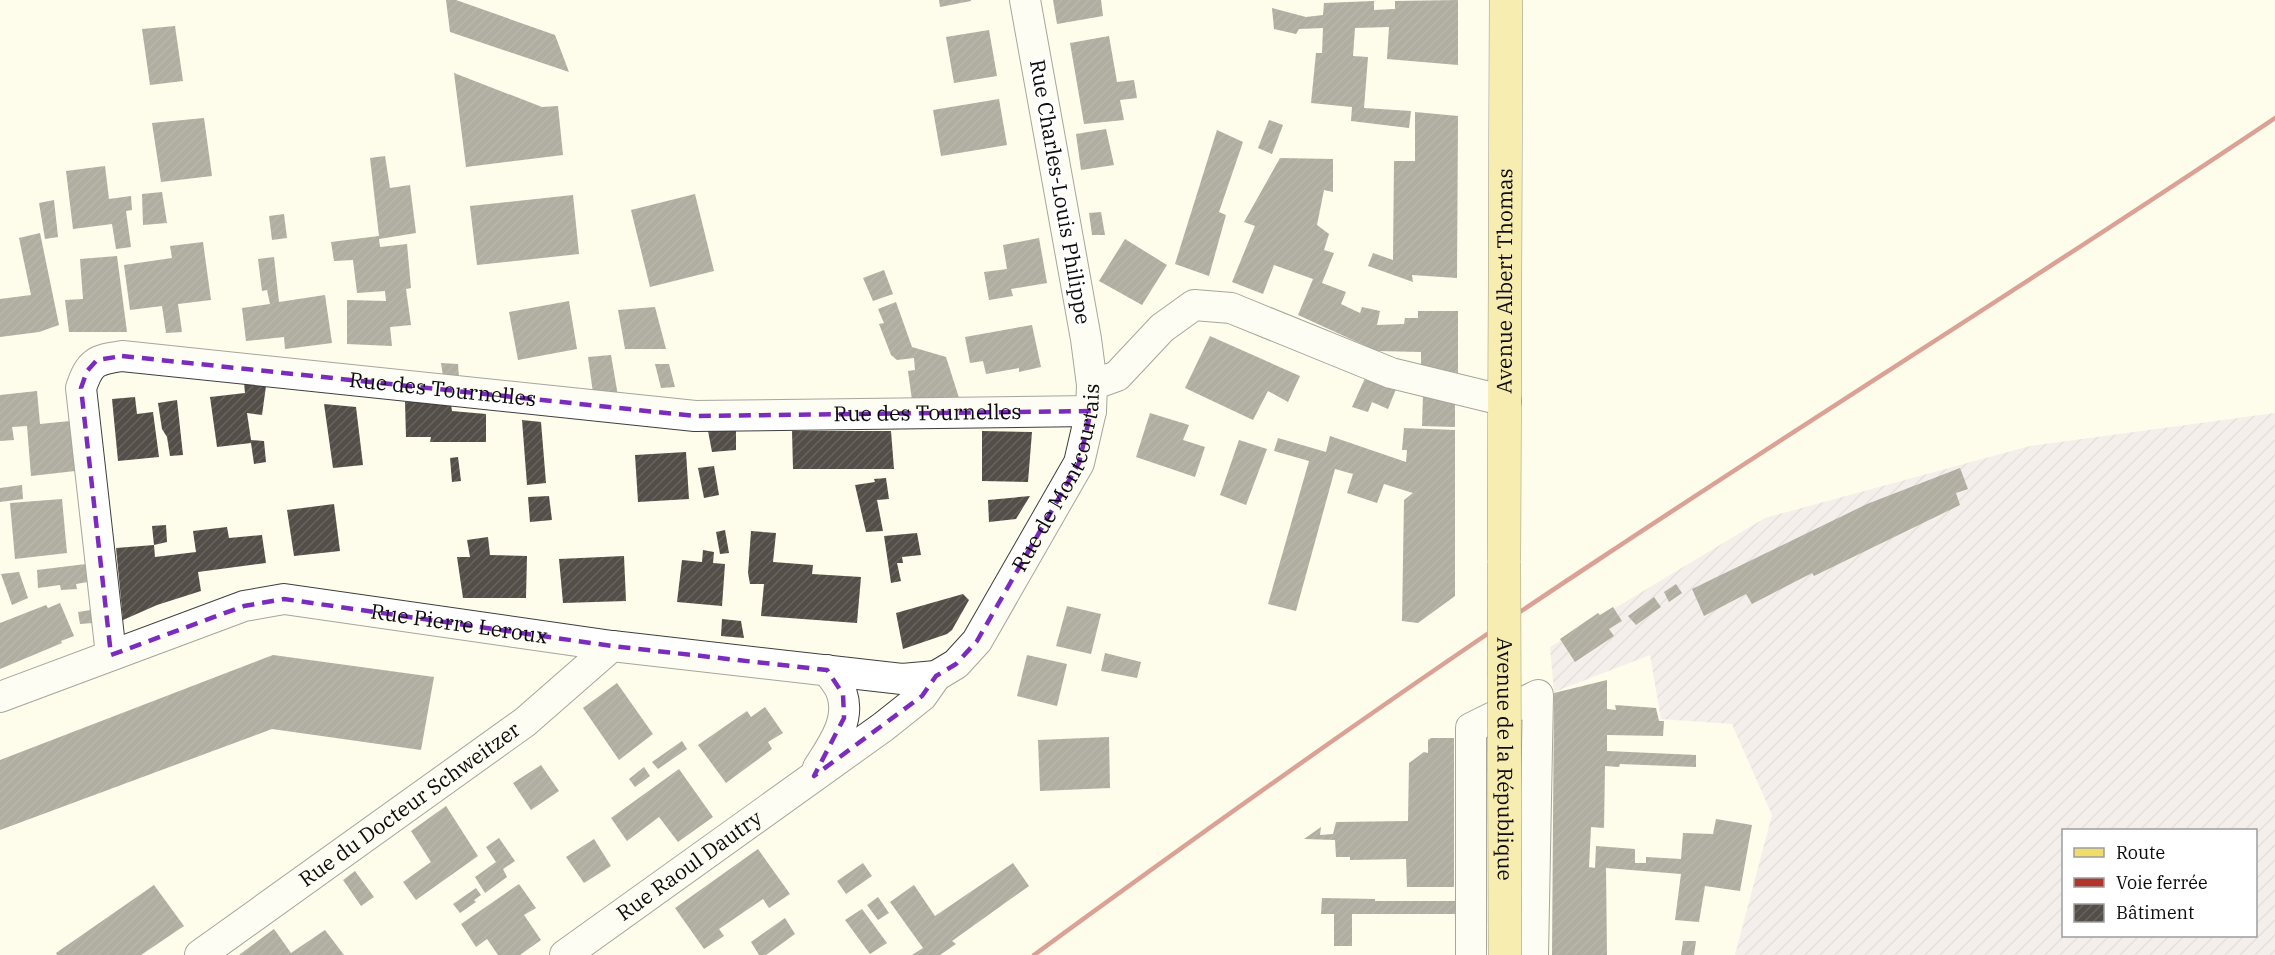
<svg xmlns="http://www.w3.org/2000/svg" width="2275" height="955" font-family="'IBM Plex Serif',serif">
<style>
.industrial{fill:url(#industrial-furrows);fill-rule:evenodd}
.building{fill:url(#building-hatch)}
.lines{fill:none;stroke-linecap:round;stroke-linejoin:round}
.street-casing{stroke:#3e3e3e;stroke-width:32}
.primary-casing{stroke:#1c1c1c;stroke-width:34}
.street{stroke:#fff;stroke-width:30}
.primary{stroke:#efdc69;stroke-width:33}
.rail{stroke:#b1342d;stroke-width:4.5}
.primary-bridge-casing{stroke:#1c1c1c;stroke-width:34;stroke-linecap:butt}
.primary-bridge{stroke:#efdc69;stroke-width:33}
.marked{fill:none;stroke:#7b2cbf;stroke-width:4.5;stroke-dasharray:12 8;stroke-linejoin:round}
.labels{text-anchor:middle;stroke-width:6;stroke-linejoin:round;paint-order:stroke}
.street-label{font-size:21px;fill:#0b0b0b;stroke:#fff}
</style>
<defs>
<pattern id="industrial-furrows" width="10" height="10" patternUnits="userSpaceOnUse" patternTransform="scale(1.5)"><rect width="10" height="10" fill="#eae0ea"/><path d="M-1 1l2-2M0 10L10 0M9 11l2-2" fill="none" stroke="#c7bfc7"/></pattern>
<pattern id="building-hatch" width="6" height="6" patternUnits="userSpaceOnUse" patternTransform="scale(1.5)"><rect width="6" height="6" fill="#534e48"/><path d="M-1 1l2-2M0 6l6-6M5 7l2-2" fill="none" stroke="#67635e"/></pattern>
</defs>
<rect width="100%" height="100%" fill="#fefceb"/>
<path class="industrial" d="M2275,413v542h-540l37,-140 -40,-91 -71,-5 -11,-64 -96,37 -4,-45 215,-129 265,-72zM2064,830h192v106h-192z"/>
<path class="building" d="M446,0h10l99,35 14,37 -119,-40z
M939,0h32v1l-31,6z
M1053,0h48l2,16 -46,8z
M1458,0v65l-71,-6 2,-32 -34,1 -2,28 15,1 -4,51 47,3 -2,17 -58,-7 1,-14 -41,-4 5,-50h6l1,-25 -24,1 -3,5 -22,-5 -2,-21 34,9 17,-2 1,-12 50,-2v9l21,-1v-8z
M175,26l8,55 -33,4 -8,-56z
M989,30l8,46 -43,7 -8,-46z
M1109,36l8,46 17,-2 3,18 -17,2 4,20 -40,4 -14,-81z
M454,73l88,34 16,-1 5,49 -97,12z
M999,99l8,46 -66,11 -8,-46z
M1415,112l43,4 -1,162 -45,-3 1,7 -45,-16 5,-13 20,7 1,-99h21z
M204,118l8,58 -51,6 -9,-59z
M1269,120l14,5 -11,29 -14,-6z
M1106,129l8,36 -33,5 -5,-36z
M1217,130l26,12 -24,70 7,3 -17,61 -34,-12z
M385,156l5,32 20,-3 6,48 -37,6 1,8 27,-3 4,44 -5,1 5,36 -21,2 2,19 -45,-2v-44l39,1 -1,-10 -28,2 -4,-33 -19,1 -3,-19 48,-6 -9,-78z
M1280,158l53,1v33l-9,-2 -7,35 12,9 -5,16 10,3 -12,30 24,9 -5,12 19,9 2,-6 18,4 -3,14 27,-1 1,-6h13v-7h40v62l-37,-8v-13l-44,-1 -79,-36 15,-36 -39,-14 -11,29 -31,-12 23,-56 -11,-4z
M105,166l4,33 22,-3 1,14 -6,1 5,36 -15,2 -4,-25 -39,5 -7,-58z
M162,192l5,31 -24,2 -1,-31z
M695,194l19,77 -64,16 -19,-77z
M573,195l6,59 -102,11 -7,-59z
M54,200l4,37 -13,2 -6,-36z
M1101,212l4,23h-13l-3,-22z
M284,214l3,24 -15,2 -3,-24z
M40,233l19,92 -20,7 -39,5v-38l31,-4 -12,-57z
M1039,238l8,45 -36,6 2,7 -24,4 -5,-28 23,-3 -4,-24z
M1125,239l42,26 -25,40 -43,-24z
M203,242l8,58 -33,4 4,28 -16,1 -4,-27 -32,4 -6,-45 48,-7 -2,-12z
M117,256l10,76h-58l-4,-32 18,-1 -3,-40z
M274,257l5,45 46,-7 7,48 -47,6 -1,-12 -38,4 -4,-33 28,-4 -3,-14 -5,1 -4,-32z
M884,270l9,24 -20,7 -10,-23z
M569,301l8,48 -59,11 -9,-48z
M896,302l16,45 34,10 14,44 -48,-1 -4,-29 7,-1 -1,-12 -17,2 -6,-5 -12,-31 5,-1 -6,-14z
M655,307l11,42h-41l-7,-39z
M1032,325l9,42 -22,5v-4l-33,6 -3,-13 -13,2 -5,-26z
M1210,336l90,40 -12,26 -20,-11 -15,29 -68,-32z
M611,355l7,41 -25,-3 -5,-36z
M441,363l17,1 1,14 -16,-2z
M655,364h14l6,23 -14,1z
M1366,376l30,13 -8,20 -16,-7 -4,10 -16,-5z
M244,383l22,3 -4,29 -15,-2 4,27 13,1 2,21 -12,2 -3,-21 -34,4 -7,-50 35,-4z
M37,391l3,33 30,-3 5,50 -44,5 -4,-50 -15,1 2,13 -14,1v-46z
M1423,395l32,7v25l-33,-1z
M135,397l2,17 16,-2 6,45 -41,4 -6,-62z
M450,398l2,13 34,3v28h-56l1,-5h-25l-1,-35z
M177,400l6,55 -13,1 -3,-19 -5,-8 -4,-26z
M324,404l32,3 7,58 -30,3z
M1150,413l39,12 -6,15 22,7 -10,30 -59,-20z
M522,420l19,2 5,61 -19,2z
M1404,428l51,2v166l-37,27 -16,-2 2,-121 9,-7 -29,-9 -7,19 -30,-10 6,-19 -18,-5 -39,142 -28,-7 41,-143 -35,-10 4,-13 48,14 4,-16 76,26 1,-12h-5z
M708,431h28v19l-24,2z
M792,431h99l3,38h-101z
M982,431l50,1 -4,50 -46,-1z
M1239,440l28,9 -21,56 -26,-10z
M686,452l3,47 -51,3 -3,-47z
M458,457l3,24 -9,1 -2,-24z
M714,466l5,29 -15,3 -6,-30z
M1960,468l8,21 -12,4 4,12 -146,71 -2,-3 -60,31 -6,-10 -42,22 -12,-27 175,-85z
M886,478l3,21 -12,1 6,31 -17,1 -11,-47 20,-3 -1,-3z
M22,485l1,14 -23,3v-14z
M549,496l3,24 -22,2 -2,-25z
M1030,496l-14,23 -27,3 -1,-22z
M62,499l5,54 -52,6 -5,-56z
M334,504l6,47 -46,5 -7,-46z
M166,525l1,17 -13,3 -2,-19z
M227,527l2,11 33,-3 4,28 -68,9 3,19 -44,14 -34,15 -7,-72 38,-3 1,12 41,-5 -3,-21z
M725,530l4,23 -9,1 -4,-22z
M751,531l25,2 -3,29 40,3 -1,9 49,3 -4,46 -96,-7 3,-32h-14l-2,-11z
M917,533l4,22 -19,2 1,6h-6l4,18 -10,2 -7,-47z
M488,537l2,18 37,1 -1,42h-63l-6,-41h13l-3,-17z
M703,550l11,2 -1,11 12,1 -3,42 -45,-4 5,-42 20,2z
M624,556l2,45 -63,2 -4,-44z
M86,564l2,18 -12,2 1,5 -16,1 -1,-5 -22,3 -1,-18z
M19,572l9,26 -16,7 -11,-31z
M1676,584l6,9 -13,9 -5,-10z
M963,594l6,6 -17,30 -5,4 -44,15 -7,-36z
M1654,597l7,10 -25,18 -8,-9z
M60,603l14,33 -13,5 1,2 -62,26v-46l46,-18 2,3z
M1067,606l34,8 -10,40 -35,-8z
M1613,607l9,14 -13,8 5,7 -39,26 -15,-23 38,-26 2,2z
M91,610l2,13 -13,1 -2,-12z
M722,619l19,2 3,17 -23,-2z
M1105,653l36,9 -4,16 -36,-7z
M273,655l161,22 -13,73 -149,-21 -272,101v-70z
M1027,655l40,9 -10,42 -40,-10z
M1607,680v29l9,1 -1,-5 41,3 3,13h5l-1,15 -56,-1v16l89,4v12l-76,-3 -1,3 -14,-1 -1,62 -13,-1 -2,40 6,1 1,-22 39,3v14h11v-6l35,2 2,-26 30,1 3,-15 36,6 -12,66 -35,-5 -6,36 -24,-2 6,-46 -75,-6 1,87h-55l2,-262z
M617,683l36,51 -34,26 -36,-52z
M765,707l18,26 -15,9 4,7 -46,34 -28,-38 49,-34 4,6z
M1109,737l1,51 -70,3 -2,-51z
M1431,738h23v149h-47l-1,-28 -56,1v-3h-14l-1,-17 -31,-1 17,-12 -1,8 13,-1 3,-12 72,-1 1,-58 15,-11 4,1v-13z
M682,741l5,8 -29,20 -6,-7z
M541,765l18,26 -28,19 -18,-27z
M644,767l6,9 -15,11 -6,-8z
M679,769l34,48 -35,25 -19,-25 -32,24 -16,-23z
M446,806l32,50 -62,44 -13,-18 28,-20 -20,-31z
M499,838l16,23 -12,8 4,8 -22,16 -10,-16 21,-15 -10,-15z
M594,839l17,27 -27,17 -18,-26z
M758,849l32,45 -21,14 -6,-9 -44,30 5,7 -20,13 -29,-41z
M863,863l9,13 -26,18 -9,-13z
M1013,863l16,23 -77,55 4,3 -16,11h-28l11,-7 -33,-46 24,-17 21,31z
M355,871l19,26 -13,9 -18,-26z
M519,884l17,24 -12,7 17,25 -21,15h-22l-11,-16 -11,8 -15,-23z
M154,885l30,41 -43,29h-84l-1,-2z
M476,888l5,7 -7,5 2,2 -16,11 -7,-9z
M878,897l11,16 -11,7 -11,-15z
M1322,898l53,1v2h80v13h-103v32h-18v-32h-13z
M862,909l25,34 -17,11 -25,-34z
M785,918l10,16 -29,21h-7l-8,-13z
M274,929l17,24 34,-23 19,25h-105z
M1683,941h13l-2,14h-13z"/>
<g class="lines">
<defs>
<g id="street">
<path d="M1092,385l25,-9 45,-48 32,-23 37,3 160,65 115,28"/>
<path id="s1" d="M111,655l-30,-267c9,-26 14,-28 41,-32l573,60 396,-5"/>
<path id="s2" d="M0,697l244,-91 40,-7 328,47 290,33 34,-3"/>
<path d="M818,768c13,-21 33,-47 24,-74 -2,-8 -10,-17 -15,-24"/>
<path id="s3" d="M200,955l325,-233 87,-76"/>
<path id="s4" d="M565,955l318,-228 39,-31 14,-20 20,-12 21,-23 102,-178 12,-52 1,-26 -6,-46 -61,-339"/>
<path d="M1471,955v-227l67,-33 -5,260"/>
</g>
<g id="primary">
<path id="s5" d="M1504,563l2,-563"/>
</g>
</defs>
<use href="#street" class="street-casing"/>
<use href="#primary" class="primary-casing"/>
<use href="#street" class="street"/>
<use href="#primary" class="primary"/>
<path class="rail" d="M1034,955c186,-136 374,-270 567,-397 223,-148 451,-290 674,-440"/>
<defs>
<g id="primary-bridge">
<path id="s6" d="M1504,563l1,392"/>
</g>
</defs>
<use href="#primary-bridge" class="primary-bridge-casing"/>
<use href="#primary-bridge" class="primary-bridge"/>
</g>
<path d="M0 0H2275V955H0ZM122,356l573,60 396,-5 -12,52 -102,178 -21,23 -20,12 -14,20 -108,80 30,-58 -1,-24 -16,-24 -215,-24 -328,-47 -40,7 -133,49 -30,-267 6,-17 10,-11z" fill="#fefceb" fill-opacity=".55" fill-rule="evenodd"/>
<path class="marked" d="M122,356l573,60 396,-5 -12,52 -102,178 -21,23 -20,12 -14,20 -108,80 30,-58 -1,-24 -16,-24 -215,-24 -328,-47 -40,7 -133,49 -30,-267 6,-17 10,-11z"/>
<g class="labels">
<g class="street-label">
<text transform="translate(1060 192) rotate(80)" y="7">Rue Charles-Louis Philippe</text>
<text dy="7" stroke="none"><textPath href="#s5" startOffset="282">Avenue Albert Thomas</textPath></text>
<text dy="7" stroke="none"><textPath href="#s1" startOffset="648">Rue des Tournelles</textPath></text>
<text dy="7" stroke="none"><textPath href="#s1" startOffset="1134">Rue des Tournelles</textPath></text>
<text dy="7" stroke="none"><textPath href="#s4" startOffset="704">Rue de Montcourtais</textPath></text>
<text dy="7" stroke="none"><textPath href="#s2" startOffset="478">Rue Pierre Leroux</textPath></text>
<text dy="7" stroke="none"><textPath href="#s6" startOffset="196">Avenue de la République</textPath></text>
<text dy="7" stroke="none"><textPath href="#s3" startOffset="258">Rue du Docteur Schweitzer</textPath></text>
<text dy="7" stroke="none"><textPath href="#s4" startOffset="153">Rue Raoul Dautry</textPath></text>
</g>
</g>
<rect x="2062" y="829" width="195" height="108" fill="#ffffff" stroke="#9d9d9d" stroke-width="1.5"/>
<rect x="2074" y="848" width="30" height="9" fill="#efdc69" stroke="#9d9d9d" stroke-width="1.5"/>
<text x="2116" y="859" font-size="18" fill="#0b0b0b">Route</text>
<rect x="2074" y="878" width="30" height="9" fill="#b1342d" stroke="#9d9d9d" stroke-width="1.5"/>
<text x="2116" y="889" font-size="18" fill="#0b0b0b">Voie ferrée</text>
<rect x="2074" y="904" width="30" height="18" fill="url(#building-hatch)" stroke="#9d9d9d" stroke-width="1.5"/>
<text x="2116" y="919" font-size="18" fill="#0b0b0b">Bâtiment</text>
</svg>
